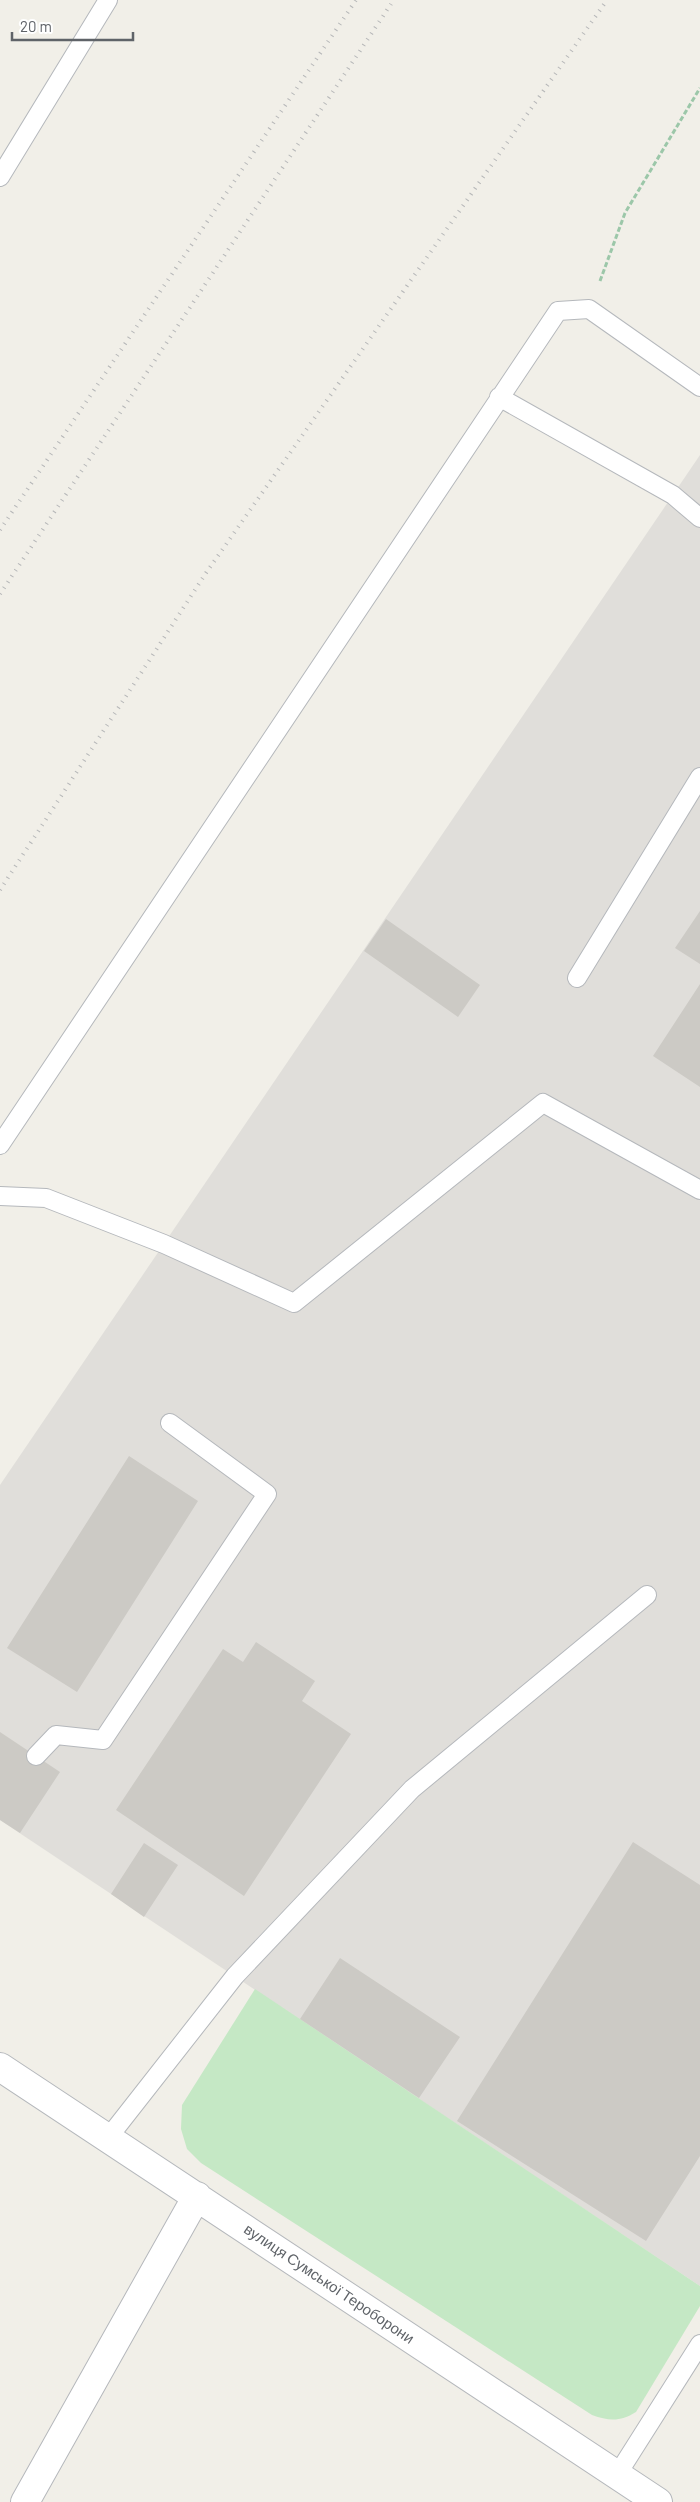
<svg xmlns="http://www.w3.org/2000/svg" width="700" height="2502" font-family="Barlow,sans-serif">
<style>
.industrial{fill:#e0deda}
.green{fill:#c5e8c5}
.building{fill:#cccac5}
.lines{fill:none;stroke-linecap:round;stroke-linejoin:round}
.lane-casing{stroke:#b5b8bc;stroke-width:20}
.street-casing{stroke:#b5b8bc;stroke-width:30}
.path{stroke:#9cc7a9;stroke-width:3;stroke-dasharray:5 2.5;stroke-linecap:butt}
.lane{stroke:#fff;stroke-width:18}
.street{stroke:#fff;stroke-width:28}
.rail{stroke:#b6b7b8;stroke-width:4;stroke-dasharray:1 6;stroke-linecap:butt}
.labels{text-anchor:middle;stroke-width:4;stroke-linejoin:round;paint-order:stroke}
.street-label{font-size:15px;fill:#5f6368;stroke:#fff}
</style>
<rect width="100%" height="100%" fill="#f1efe8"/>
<path class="industrial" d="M700,455v1831l-700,-466v-335z"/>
<path class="green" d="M255,1989l445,297v20l-64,106c-16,10 -27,9 -44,3l-391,-252 -14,-14 -6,-20 1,-24z"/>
<path class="building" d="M700,911v53l-25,-16z
M386,919l94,66 -22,32 -94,-66z
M700,984v103l-47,-31z
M129,1456l69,45 -121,191 -70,-44z
M256,1642l59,39 -13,20 49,33 -107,162 -128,-86 107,-161 20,13z
M0,1732l60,40 -40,61 -20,-13z
M633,1842l67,43v271l-54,85 -189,-120z
M144,1843l34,22 -34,52 -33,-23z
M340,1958l120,79 -41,61 -119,-79z"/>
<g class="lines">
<defs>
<path id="lane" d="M0,177l108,-177
M499,397l174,98 27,23
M577,978l123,-201
M0,1145l558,-834 31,-2 111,78
M0,1196l46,2 118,46 130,59 249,-200 157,87
M36,1756l20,-21 47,5 164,-246 -97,-71
M108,2138l127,-162 177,-187 235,-194
M617,2475l83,-131"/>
<path id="street" d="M0,2067l658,435
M25,2502l172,-306"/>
</defs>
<use href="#lane" class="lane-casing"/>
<use href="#street" class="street-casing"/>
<path class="path" d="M600,281l25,-68 75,-125"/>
<use href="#lane" class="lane"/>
<use href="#street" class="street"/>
<path class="rail" d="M0,530l356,-530
M0,594l391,-590
M0,890l206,-317 401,-573"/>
</g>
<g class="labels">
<g class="street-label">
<text transform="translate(329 2284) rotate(34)" y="5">вулиця Сумської Тероборони</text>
</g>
</g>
<path d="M12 32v8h121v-8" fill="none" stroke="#5f6368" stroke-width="2.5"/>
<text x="20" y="32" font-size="15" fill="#5f6368" stroke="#ffffff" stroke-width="4" paint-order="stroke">20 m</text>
</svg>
